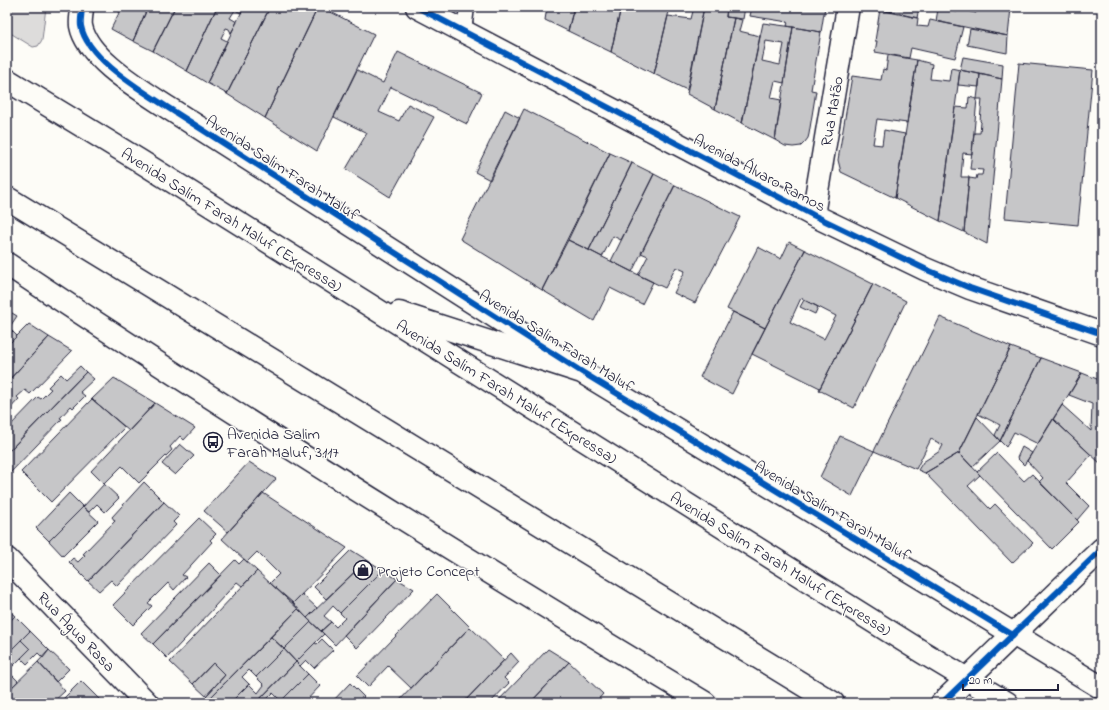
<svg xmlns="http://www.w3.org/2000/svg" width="1109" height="710" font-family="'Indie Flower',sans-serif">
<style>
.park{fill:#dddcdb;stroke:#807f8b}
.building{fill:#c6c6c8;stroke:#22223b;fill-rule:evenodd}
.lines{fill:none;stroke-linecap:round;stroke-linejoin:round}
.service-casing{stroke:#22223b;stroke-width:17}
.minor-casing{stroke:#22223b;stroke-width:25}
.tertiary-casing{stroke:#22223b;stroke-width:25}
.secondary-casing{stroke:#22223b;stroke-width:25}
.trunk-casing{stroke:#22223b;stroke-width:25}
.service{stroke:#fdfcf7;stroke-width:14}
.minor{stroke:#fdfcf7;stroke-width:22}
.tertiary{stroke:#fdfcf7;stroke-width:22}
.secondary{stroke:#fdfcf7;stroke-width:22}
.trunk{stroke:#fdfcf7;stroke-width:22}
.cycleway-casing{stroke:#fdfcf7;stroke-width:8}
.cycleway{stroke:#0057b8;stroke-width:6}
.labels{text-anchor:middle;stroke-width:3;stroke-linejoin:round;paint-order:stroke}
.street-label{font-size:16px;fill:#22223b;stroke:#fdfcf7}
.poi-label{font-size:16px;fill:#22223b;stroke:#fdfcf7;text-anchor:start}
</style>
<rect width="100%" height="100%" fill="#fdfcf7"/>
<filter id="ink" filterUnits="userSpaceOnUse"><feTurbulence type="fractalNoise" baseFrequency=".025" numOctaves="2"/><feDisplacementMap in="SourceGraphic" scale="8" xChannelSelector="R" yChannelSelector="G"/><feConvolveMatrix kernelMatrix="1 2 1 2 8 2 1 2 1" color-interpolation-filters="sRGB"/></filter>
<g filter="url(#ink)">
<path class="park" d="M7,7h39l-4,33 -4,6 -5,1 -26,-16z"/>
<path class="building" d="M122,7h26l-15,34 -22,-12z
M148,7h27l-22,44 -20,-10z
M175,7h42l-30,64 -34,-20z
M217,7h27l-3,6 -6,-3 -5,8 7,4 -6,11 -2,-4 -3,-1 -5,10 6,3 -20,42 -20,-12z
M244,7h26l-43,87 -20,-11z
M270,7h48l-53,111 -38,-24z
M318,7h3l53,27 -57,117 -52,-33z
M547,7h27l-6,24 -23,-11z
M574,7h47l-10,45 -43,-21z
M621,7h49l-16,67 -43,-22z
M694,7h10l-17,83 -33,-16 14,-58 23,3z
M704,7h23l-1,10 8,1 -19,91 -28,-15z
M727,7h18l-2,12 -17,-2z
M752,7h73l-4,25 -34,-6 1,-4 -38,-6z
M867,7h52l-2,11z
M925,7h16v2l16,3v-3l19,4 1,-6 34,1 -3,28 -72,-15 2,-12z
M880,9l38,9 -1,8 11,1 2,-7 33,7 -8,31 -44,-10 -2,10 -34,-6 2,-11h-2z
M734,18l8,2 -3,11 21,5 -18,87 -27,-14z
M763,23l30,4 -9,56 -9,-2 -4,17 10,2 -6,40 -33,-17zM766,41l18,3 -4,21 -18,-4z
M793,27l28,5 -10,58 5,1 -7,43 -1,4 -3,4 -4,4 -8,1 -8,-1 -10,-6z
M970,29l38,7 -1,17 -40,-8z
M398,52l84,41 -15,31 -76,-37 -12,25 20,9 9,-17 26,13 -44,80 -44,-28 21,-36 -33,-16 23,-47 26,13z
M888,55l29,5 -10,63 -30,-4 -4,25 9,1 2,-15 21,4 -10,64 -54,-26 -3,-12 14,-84 29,4 2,-11 3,1z
M963,57l40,7 -1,15 -42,-9z
M917,60l15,4 -2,15 19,2 2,-13 9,2 -20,151 -45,-23z
M1019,63l74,7 -15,155 -73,-7z
M960,70l20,4 -1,13 -21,-2z
M980,74l22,5 -15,165 -23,-12 5,-54 7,1 1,-4h5l1,-5 -13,-1 4,-36h6l1,-11 -1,-1 2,-22h-5z
M969,97l8,2 -5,55 -9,-1 -2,24h8l-5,55 -24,-11 15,-114 13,1z
M524,109l86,44 -68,137 -82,-51z
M505,110l15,8 -30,62 -15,-8z
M610,153l22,10 -43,87 -21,-10z
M632,163l22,11 -33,66 -8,-4 -11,21 -13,-7z
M654,174l21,11 -43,87 -21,-11z
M675,185l65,32 -45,86 -21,-10 11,-22 -9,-4 -11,21 -27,-13 10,-19 -7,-3z
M568,240l85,42 -11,22 -32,-16 -16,33 -52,-31z
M789,242l16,8 -40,78 -38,-19 31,-62 23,12z
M805,250l68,34 -53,104 -68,-34zM801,298l35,18 -12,23 -34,-17z
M873,284l33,17 -52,107 -35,-18z
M804,300l14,7 -3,7 -15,-7z
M7,310l10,6 -8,12 8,8 -10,10z
M733,312l32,16 -33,66 -32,-17z
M940,317l71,30 -52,106 -34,20 -7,-3 5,-8 17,-11 3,-6 -12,-6 -15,30 -42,-18z
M29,324l20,13 -42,45v-36z
M49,337l23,14 -42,43 -5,-4 -8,7 2,2 -12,13v-30z
M1011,347l30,11 -41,83 -5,-6 5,-10 -22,-11z
M1041,358l41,15 -44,71 -24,-12 -8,15 -6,-6z
M80,366l6,6 -79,81v-24l31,-32 3,2 10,-10 -3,-2 13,-13 5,5z
M86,372l8,7 -14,13 5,4 -12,12 -2,-2 -11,12 2,1 -52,54 -3,-2v-18z
M1082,373l20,8v84l-49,-46 9,-14 29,26 1,-27 -23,-9z
M114,378l41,25 -26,28 -37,-32z
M92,399l33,28 -74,75 -30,-30z
M155,403l40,25 -11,12 -4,-4 -10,11 2,3 -33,33 -17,-17 -18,18 -13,-13z
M977,417l23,24 -28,26 -13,-14z
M1053,419l38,36 -25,28 23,23 -12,14 -38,-38 4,-4 -16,-17z
M840,436l34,15 -22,45 -32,-19z
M180,444l14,12 -19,19 -13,-11z
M1022,447l10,6 -8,12 -7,-7z
M959,453l21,22 -12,11 22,23 5,-5 38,39 -21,20 -87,-90z
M997,453l27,28 8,-7 47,48 -27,27 -75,-77z
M249,462l27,17 -48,53 -24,-21z
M144,482l20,20 -76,79 -19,-19 4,-4 5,4 7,-7 -2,-1 32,-33 -3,-4z
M104,484l15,14 -14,14 -8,-8 -8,8 -6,-5z
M69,493l14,14 -34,34 -13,-13z
M263,493l84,55 -54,55 -23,-20 9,-9 -22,-22 -10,10 -25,-23z
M164,502l15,14 -6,6 3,3 -59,61 -6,-6 -12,11 -11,-10z
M83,507l15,14 -35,35 -14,-15z
M199,518l17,16 -6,6 2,2 -30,33 4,2 -12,13 -6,-7 -20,20 4,3 -19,19 -20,-20z
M351,550l16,10 -41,39 -12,-12z
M244,559l13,12 -15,15 -5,-4 -23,25h1l-48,51 -14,-14 82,-84 4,4z
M367,560l16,10 -43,43 -7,-7 -9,10 7,6 -10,9 -14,-13z
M209,563l12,12 -68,69 -12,-11z
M383,570l14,9 -62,66 -14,-14 10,-9 5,5 9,-9 -5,-5z
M257,571l41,38 -89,90 -3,-3 19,-21 -12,-12 -20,21 -23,-22z
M397,579l17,10 -57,59 -13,-13z
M302,594l15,14 -10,10 -14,-15z
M437,594l33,33 -59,61 -23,-22 -20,21 -11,-11z
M7,609l8,7 -8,8z
M298,609l13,13 -27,27 -13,-12z
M15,616l15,15 -23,23v-30z
M311,622l13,12 -28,28 -12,-13z
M470,627l34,33 -41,43h-66z
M30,631l19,19 -6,8 -5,-5 -11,11 -6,-6 9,-9 -9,-9z
M271,637l13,12 -28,28 -7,-7 -7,7 7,7 -19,19h-17l-4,-4z
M322,639l11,11 -19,18 -8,-8 -6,6 -4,-4 19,-19 2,1z
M21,640l9,9 -22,22 -1,-17z
M284,649l12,13 -40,41h-26l19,-19 9,9 6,-8 -8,-8z
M548,649l21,13 -39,41h-34z
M49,650l20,19 -13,13 -18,-20z
M511,653l8,9 -15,16 5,5 -19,20h-27z
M38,662l27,29 -13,12h-45v-11z
M296,662l12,12 -27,27 -8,-8 -7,7 3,3h-13z
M569,662l34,32 -8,9h-65z
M213,663l12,12 -19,21 -13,-12z
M10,673l8,8 -11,11v-16z
M308,674l12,12 -16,17h-21l-2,-2z
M81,681l19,19v3h-41z
M350,683l14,14 -6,6h-27z"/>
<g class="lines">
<defs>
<path id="service" d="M464,31l3,-24"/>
<path id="minor" d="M813,215l35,-208"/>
<path id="tertiary" d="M417,7l396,208 112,54 45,19 132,46
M7,559l140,144"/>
<path id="secondary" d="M82,7c0,6 -2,13 -1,19 6,33 62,65 89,83l399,255
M942,703l160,-154"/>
<path id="trunk" d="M7,80l133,81 782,491 85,51
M7,198l826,505
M7,264c229,153 463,298 698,439
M399,313l183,59 520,316"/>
</defs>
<use href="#service" class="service-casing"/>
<use href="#minor" class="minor-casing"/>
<use href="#tertiary" class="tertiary-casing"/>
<use href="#secondary" class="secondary-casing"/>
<use href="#trunk" class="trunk-casing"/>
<use href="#service" class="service"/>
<use href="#minor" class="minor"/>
<use href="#tertiary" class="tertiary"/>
<use href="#secondary" class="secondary"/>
<use href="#trunk" class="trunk"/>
<defs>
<path id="cycleway" d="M82,7c0,6 -2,13 -1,19 6,33 62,65 89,83l412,263 431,263
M417,7l396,208 112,54 45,19 132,46
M942,703l160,-154"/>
</defs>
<use href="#cycleway" class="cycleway-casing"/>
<use href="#cycleway" class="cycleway"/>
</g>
</g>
<defs>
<symbol id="bus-ring" viewBox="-11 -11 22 22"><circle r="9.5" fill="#fdfcf7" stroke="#22223b" stroke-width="1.5"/><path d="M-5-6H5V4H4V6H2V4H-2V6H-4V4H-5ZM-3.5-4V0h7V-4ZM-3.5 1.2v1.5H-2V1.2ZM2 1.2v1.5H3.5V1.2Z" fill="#22223b"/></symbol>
<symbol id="shop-ring" viewBox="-11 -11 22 22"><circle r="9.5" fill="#fdfcf7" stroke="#22223b" stroke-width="1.5"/><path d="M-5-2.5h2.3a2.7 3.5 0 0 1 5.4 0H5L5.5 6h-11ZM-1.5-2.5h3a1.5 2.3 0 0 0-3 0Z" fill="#22223b"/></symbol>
</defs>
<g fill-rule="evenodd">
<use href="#bus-ring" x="202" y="431" width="22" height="22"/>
<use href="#shop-ring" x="352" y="559" width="22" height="22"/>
</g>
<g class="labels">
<g class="street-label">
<text transform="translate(831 111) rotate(-80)" y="6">Rua Matão</text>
<text transform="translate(283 167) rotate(33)" y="6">Avenida Salim Farah Maluf</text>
<text transform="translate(760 172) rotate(28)" y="6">Avenida Álvaro Ramos</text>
<text transform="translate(232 219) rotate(32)" y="6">Avenida Salim Farah Maluf (Expressa)</text>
<text transform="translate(557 340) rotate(32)" y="6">Avenida Salim Farah Maluf</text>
<text transform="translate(507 391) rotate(32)" y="6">Avenida Salim Farah Maluf (Expressa)</text>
<text transform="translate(833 510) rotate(31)" y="6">Avenida Salim Farah Maluf</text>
<text transform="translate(781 563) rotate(32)" y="6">Avenida Salim Farah Maluf (Expressa)</text>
<text transform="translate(77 631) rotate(46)" y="6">Rua Água Rasa</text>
</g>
<g class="poi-label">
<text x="227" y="439">Avenida Salim<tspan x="227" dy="18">Farah Maluf, 3117</tspan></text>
<text x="377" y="576">Projeto Concept</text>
</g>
</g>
<rect width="1109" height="710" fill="none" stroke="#fdfcf7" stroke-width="24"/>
<rect x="12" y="12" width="1085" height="686" fill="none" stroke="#22223b" stroke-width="1.5" filter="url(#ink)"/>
<path d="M963 684v6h95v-6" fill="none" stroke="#22223b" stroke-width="2"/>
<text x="969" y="684" font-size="12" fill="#22223b" stroke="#fdfcf7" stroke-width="3" paint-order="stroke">20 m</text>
</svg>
